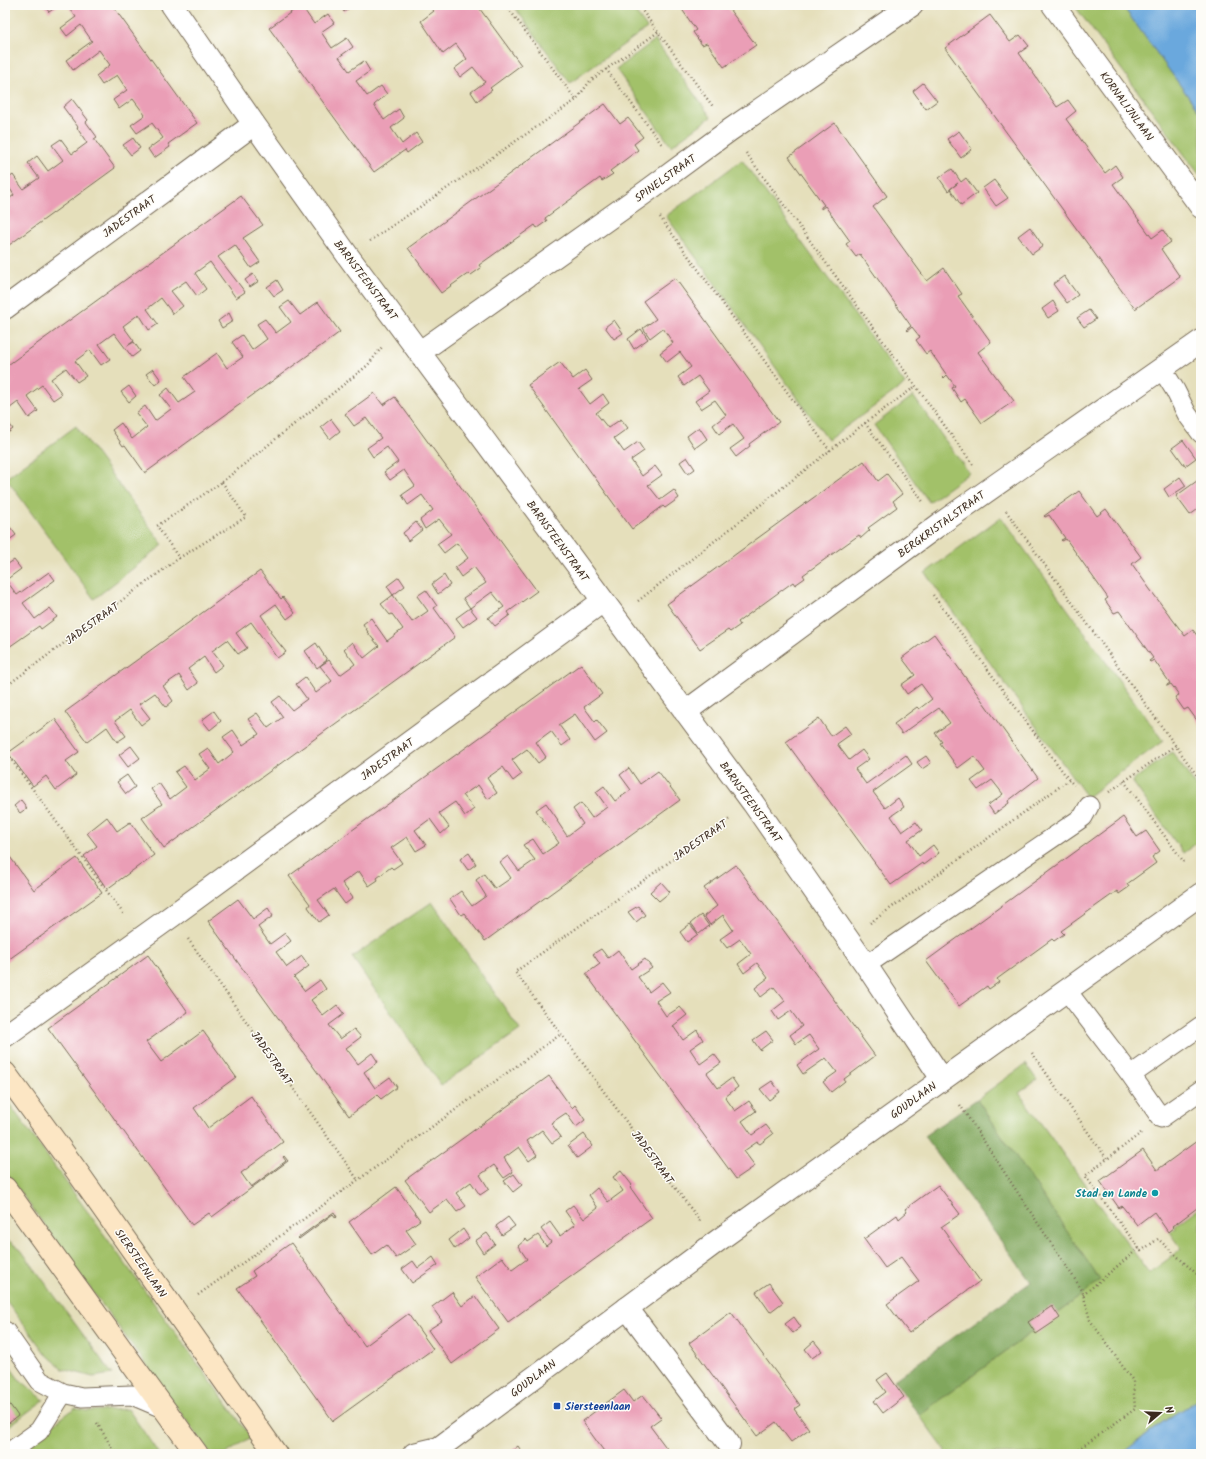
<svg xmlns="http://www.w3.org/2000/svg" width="1206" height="1459" font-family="Kalam,sans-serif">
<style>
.green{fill:#a2c169;stroke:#6e7644}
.forest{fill:#81a75d;stroke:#5e683e}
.water{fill:#6ba8dd;stroke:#53697e}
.building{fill:#ea9eb6}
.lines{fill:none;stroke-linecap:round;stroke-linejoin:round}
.service-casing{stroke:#766955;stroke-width:21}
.minor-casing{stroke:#766955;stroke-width:24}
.tertiary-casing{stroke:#766955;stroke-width:24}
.secondary-casing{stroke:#766955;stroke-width:24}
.path{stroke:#766955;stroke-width:2.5;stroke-dasharray:1 3;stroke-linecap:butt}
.service{stroke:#fff;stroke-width:19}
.minor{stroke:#fff;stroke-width:22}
.tertiary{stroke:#fff;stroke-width:22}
.secondary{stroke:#fce6c4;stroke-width:22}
.culture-dot{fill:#0f9aa8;stroke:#fdfcf7;stroke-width:1.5}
.transit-dot{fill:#1a4fb4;stroke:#fdfcf7;stroke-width:1.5}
.labels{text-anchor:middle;stroke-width:3;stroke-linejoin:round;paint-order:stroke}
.street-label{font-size:11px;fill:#3b2a1e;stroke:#fdfcf7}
.culture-label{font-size:11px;font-weight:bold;fill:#0d838f;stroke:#fdfcf7;text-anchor:end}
.transit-label{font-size:11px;font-weight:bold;fill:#164399;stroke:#fdfcf7;text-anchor:start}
</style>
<rect width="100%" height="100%" fill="#fdfcf7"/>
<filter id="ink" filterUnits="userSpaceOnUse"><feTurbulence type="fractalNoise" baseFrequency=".025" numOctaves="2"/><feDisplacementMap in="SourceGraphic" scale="8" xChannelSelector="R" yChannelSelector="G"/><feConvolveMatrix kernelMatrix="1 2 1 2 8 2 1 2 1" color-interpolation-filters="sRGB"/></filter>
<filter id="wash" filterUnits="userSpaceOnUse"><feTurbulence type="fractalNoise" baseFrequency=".012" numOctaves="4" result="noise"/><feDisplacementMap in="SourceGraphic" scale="16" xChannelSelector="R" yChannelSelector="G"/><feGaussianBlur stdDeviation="0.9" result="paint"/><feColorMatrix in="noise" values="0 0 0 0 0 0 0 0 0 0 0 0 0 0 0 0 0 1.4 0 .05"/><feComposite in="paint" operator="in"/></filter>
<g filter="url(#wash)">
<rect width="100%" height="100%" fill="#e5dfbb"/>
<path class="green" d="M513,5h117l17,23 -77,55z
M1074,5h48l79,109v63z
M655,40l56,77 -40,29 -55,-77z
M742,160l163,224 -77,56 -162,-224z
M913,396l56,77 -40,29 -55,-77z
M76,426l87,119 -69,54 -88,-121z
M1001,517l162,224 -76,56 -162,-224z
M1172,752l29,41v47l-18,13 -51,-72z
M432,902l88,128 -79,55 -89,-128z
M1026,1064l11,16 -18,13 130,180 33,-24 -12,-17 6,-4 -1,-2 26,-19v191l-38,24 -42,32h-173l-29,-39 163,-120 17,-15 -122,-181z
M5,1098l246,339 -25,17h-15l-206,-283z
M5,1238l16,12 91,124 -19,3 -30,-8 -18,-16 -40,-54z
M5,1360l13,18 26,22 -39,29z
M75,1408l12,3 41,-2 31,45h-145z"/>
<path class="forest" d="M977,1099l123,181 -18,15 -163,120 -25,-35 137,-98 -107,-146z"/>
<path class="water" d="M1122,5h79v109z
M1201,1398v56h-80l42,-32z"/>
<g id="blocks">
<path class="building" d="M44,5h15l-10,7z
M67,5h45l85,118 -29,21 2,3 -16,11 -6,-9 15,-11 -11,-15 -15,10 -6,-8 14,-10 -12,-16 -14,10 -6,-9 14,-10 -10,-15 -15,10 -6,-9 14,-11 -11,-15 -26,20 -7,-10 26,-19 -11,-16 -14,11 -6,-8 15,-11z
M301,5l13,19 14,-10 6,9 -13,9 11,16 15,-10 6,9 -14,10 10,14 15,-10 6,10 -14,10 11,15 14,-10 6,8 -13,11 10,15 15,-11 5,9 -13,10 11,16 14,-11 6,9 -15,11 -2,-3 -31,22 -105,-144z
M340,5h13l-9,7z
M429,5h48l44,60 -31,23 2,2 -15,11 -6,-9 14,-10 -12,-15 -13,10 -6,-8 13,-10 -11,-15 -13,10 -22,-33 13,-10z
M679,5h47l30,40 -32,22 -17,-24 -5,2 -9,-13 3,-2z
M990,15l20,27 10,-7 9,11 -10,7 38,54 11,-7 8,11 -10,8 39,54 10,-8 8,12 -10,7 39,54 11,-8 8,12 -10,7 19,28 -45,32 -190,-261z
M923,83l14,18 -11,8 -13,-18z
M72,99l16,21 -2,2 11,15 -3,2 21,29 -110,80v-46l9,-7 -9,-14 8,-6 10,14 16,-11 -11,-15 9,-7 11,15 15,-11 -11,-15 9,-6 11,15 15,-11 -10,-15 1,-1 -15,-20z
M605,104l15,20 8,-6 15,19 -9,7 4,6 -28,21 3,3 -11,7 -2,-3 -55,40 2,3 -10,7 -2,-3 -56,40 2,3 -10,7 -2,-2 -28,20 -33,-45z
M835,123l52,73 -14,11 54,74 17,-13 18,26 -4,2 33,46 -13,10 36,49 -32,22 -17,-24 -4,3 -9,-14 3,-2 -8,-11 -3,3 -1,-1 3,-3 -16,-23 -4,3 -10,-14 4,-3 -8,-10 -5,4 -1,-1 5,-4 -51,-72 -4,3 -10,-13 4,-3 -25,-35 -4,3v-2l3,-2 -35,-48z
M959,131l13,18 -11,9 -14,-19z
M133,138l7,10 -9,7 -8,-10z
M952,169l9,13 5,-4 11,15 -16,12 -11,-16 8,-6 -10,8 -9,-13z
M994,180l14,18 -12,8 -13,-18z
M241,196l22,29 -20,13 17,24 -9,6 -16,-23 -17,12 27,35 -9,6 -26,-36 -15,11 11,16 -9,7 -11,-15 -15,10 12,15 -10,8 -12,-16 -14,11 11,15 -9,6 -10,-16 -16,12 11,15 -7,5 7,-4 6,9 -8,6 -18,-24 -15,11 11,15 -9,6 -11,-15 -15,11 11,15 -9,6 -11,-14 -15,11 11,15 -9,6 -11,-15 -15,11 11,15 -9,7 -11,-16 -13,10v-45z
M1030,227l13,19 -11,8 -14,-18z
M253,274l6,7 -9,6 -5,-7z
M1064,276l14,19 -11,8 -14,-19z
M675,278l104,144 -30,22 1,2 -14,11 -6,-8 14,-10 -11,-15 -14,10 -6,-9 13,-10 -11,-15 -14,9 -6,-8 14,-10 -11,-15 -14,10 -6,-9 13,-10 -11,-15 -13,10 -7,-9 13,-10 -10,-15 -13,10 -7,-10 13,-9 -13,-18z
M277,280l6,10 -9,6 -7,-9z
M289,301l11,14 18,-13 22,30 -195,141 -20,-28 -2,1 -11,-16 9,-7 11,16 15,-12 -11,-14 9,-7 10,15 16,-12 -11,-14 8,-7 11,15 16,-11 -11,-15 33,-24 10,15 16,-11 -11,-15 10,-7 10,15 15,-11 -10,-15 8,-5 11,14 15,-11 -11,-15z
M1053,301l6,10 -11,7 -6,-9z
M1089,310l7,9 -12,8 -7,-9z
M229,313l4,8 -11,7 -4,-7z
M614,320l9,13 -9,6 -9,-12z
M641,329l7,10 -14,10 -6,-10z
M560,362l13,17 12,-9 7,10 -13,9 11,15 13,-10 6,9 -13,10 12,15 13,-9 7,9 -14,10 10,14 14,-10 6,9 -13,9 11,16 13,-10 7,9 -14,10 12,15 14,-10 5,8 -14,10 -2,-2 -31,23 -104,-144z
M153,369l8,11 -6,5 -9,-11z
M129,386l7,10 -7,6 -8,-10z
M374,393l9,12 12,-8 142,194 -29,21 2,3 -15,11 -7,-8 16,-11 -12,-15 -22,16 -7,-10 23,-15 -12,-16 -13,10 -6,-9 13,-10 -11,-15 -13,10 -7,-9 14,-10 -12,-15 -14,10 -5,-9 13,-10 -11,-15 -14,10 -6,-10 13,-9 -11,-16 -14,10 -6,-8 14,-10 -11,-15 -14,10 -6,-9 14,-10 -15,-20 -12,8 -9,-12z
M5,418l8,11 -8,6z
M331,419l9,12 -10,8 -9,-12z
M699,427l8,12 -12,9 -8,-12z
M1183,440l13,18 -11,8 -13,-18z
M687,457l8,12 -7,5 -8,-12z
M864,461l14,20 9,-7 15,20 -9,7 4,6 -29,21 2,2 -9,8 -2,-3 -56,40 2,3 -10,7 -2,-3 -55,40 2,3 -10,7 -2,-2 -28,19 -33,-45z
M1180,477l6,9 -17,11 -5,-8z
M1201,478v29l-11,8 -14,-19z
M1079,491l18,25 9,-7 35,48 -9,7 17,24 36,48 8,-6 8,11v85l-13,-18 -4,2 -9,-13 4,-2 -8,-11 -4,2v-1l3,-2 -16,-23 -4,2 -1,-1 4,-3 -34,-47 -5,2 -9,-13 3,-2 -42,-59 -4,2 -1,-1 4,-2 -16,-23 -4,2 -1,-1z
M416,522l6,8 -14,11 -5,-8z
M10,527l6,8 -11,8v-13z
M14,560l7,9 -15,11 11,15 32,-23 6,8 -32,23 12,16 15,-11 7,9 -16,12 -2,-3 -30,21 -4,-6v-75z
M260,571l21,28 2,-2 12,16 -8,6 -11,-15 -15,11 10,15 -1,2 16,20 -9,6 -26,-36 -15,11 11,15 -9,6 -11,-14 -15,11 11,14 -9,7 -10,-15 -16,12 10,14 -9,7 -10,-15 -16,11 10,15 -7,6 -11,-14 -16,11 11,14 -9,7 -11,-15 -15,11 11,15 -9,6 -10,-15 -20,15 -22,-30z
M444,575l6,10 -12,9 -6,-10z
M399,577l6,9 -12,9 -6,-9z
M426,590l11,16 -3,2 21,29 -291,211 -22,-30 20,-14 -11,-15 8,-6 11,16 16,-12 -11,-15 9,-6 11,14 15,-11 -11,-15 9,-6 11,16 15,-12 -11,-15 10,-7 10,15 16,-11 -11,-15 9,-6 11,15 15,-11 -11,-15 8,-6 12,14 15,-11 -11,-15 9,-7 11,16 16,-12 -12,-15 9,-6 11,15 15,-11 -11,-15 8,-7 12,16 15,-12 -12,-14h1l-5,-8 8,-6 16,23 16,-12 -11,-15 -2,1 -9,-11 12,-9 19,27 16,-11 -11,-15z
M470,608l7,9 -14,10 -7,-9z
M934,634l104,144 -30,23 1,2 -15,11 -6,-9 15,-11 -11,-14 -14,10 -7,-9 14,-10 -11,-15 -16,12 -18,-25 2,-1 -7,-9 15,-10 -11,-15 -37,26 -8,-10 23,-17 2,2 13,-10 -11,-15 -14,10 -6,-9 14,-10 -13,-17z
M316,643l11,17 -10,8 -12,-17z
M581,664l21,30 -18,13 11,15 2,-2 10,13 -12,9 -20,-28 -16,11 11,15 -8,6 -11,-15 -15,11 10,15 -8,6 -11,-14 -15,11 10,14 -9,7 -10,-14 -16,11 10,15 -9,6 -10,-14 -15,10 11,14 -9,7 -10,-14 -16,11 10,14 -8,7 -11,-15 -15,11 11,15 -10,6 -9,-14 -16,11 11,15 -9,6 -2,-2 -14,11 1,2 -9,6 -10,-15 -17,12 11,15 -8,6 -11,-15 -16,11 11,15 -10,7 -11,-15 2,-3 -21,-28z
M214,711l7,10 -11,9 -8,-10z
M819,718l12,18 14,-10 6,8 -14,10 12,16 13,-10 7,9 -14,10 11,15 40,-29 6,9 -39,28 12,16 13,-10 6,9 -13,9 11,16 14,-10 6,8 -14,10 11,16 14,-11 6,8 -16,12 -1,-2 -31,22 -105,-143z
M55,719l24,33 -13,9 10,14 -20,15 -10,-14 -13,10 -25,-33z
M131,746l9,12 -12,9 -9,-12z
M926,756l5,7 -9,6 -5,-7z
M629,768l11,16 18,-13 22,29 -195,141 -21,-28 -3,2 -11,-16 11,-8 11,15 14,-10 -10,-16 8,-6 11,15 16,-11 -11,-16 8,-6 11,15 16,-11 -12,-15 10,-6 10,15 16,-11 -23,-33 10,-7 12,17 -1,1 10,15 16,-12 -10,-15 8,-6 11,15 15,-11 -11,-15 8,-6 11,15 16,-11 -11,-15z
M127,775l8,12 -9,7 -9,-12z
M21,800l6,8 -7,5 -6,-7z
M107,817l10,14 13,-9 24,33 -47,34 -23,-33 13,-10 -10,-13z
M1123,817l14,20 9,-6 14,20 -8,6 4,6 -29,21 2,3 -10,7 -2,-3 -56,40 3,3 -10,7 -2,-2 -55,40 2,3 -10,7 -2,-3 -28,20 -33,-45z
M5,850l29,40 43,-32 25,35 -97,69z
M469,853l7,11 -8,6 -8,-11z
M736,865l139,191 -31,23 1,2 -14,11 -8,-10 14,-10 -11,-14 -23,16 -6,-9 22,-16 -10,-14 -13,9 -6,-9 12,-9 -11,-15 -13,9 -6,-9 13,-10 -11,-14 -13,10 -6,-9 13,-10 -11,-15 -13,10 -6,-9 13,-10 -11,-15 -13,9 -7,-9 13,-9 -10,-15 -13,10 -6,-9 13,-10 -13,-18z
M661,882l9,10 -11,9 -9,-9z
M238,899l15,20 15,-11 5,8 -15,11 12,17 15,-11 6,8 -15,11 11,15 15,-11 7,10 -15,11 11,14 15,-11 6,9 -15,11 12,16 14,-11 7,9 -15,11 11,14 14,-10 7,8 -15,11 12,16 14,-11 6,9 -14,10 11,16 15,-11 7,10 -16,12 -4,-4 -28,21 -141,-195z
M638,906l7,9 -9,7 -8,-10z
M701,915l8,11 -10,8 -8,-11z
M690,924l8,10 -11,8 -7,-10z
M601,949l7,9 10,-8 13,19 14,-10 7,9 -14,9 11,15 13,-10 8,10 -14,9 10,15 14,-9 7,8 -14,11 10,14 14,-10 6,10 -13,9 10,15 14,-10 7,9 -14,10 11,15 14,-10 6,9 -13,10 10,14 14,-10 7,10 -14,10 10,14 14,-10 7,9 -13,10 -3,-2 -13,9 11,15 -19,13 -150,-205 14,-10 -7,-10z
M148,955l40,57 -42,30 15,20 42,-31 33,46 -42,31 14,20 43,-32 32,46 -42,31 10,14 35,-26 -3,-4 1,-1 4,5 -76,56 -3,-4 -17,12 -144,-197z
M766,1031l7,9 -13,10 -7,-10z
M549,1076l23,32 3,-3 10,15 -9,7 -10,-14 -15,10 10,14 -9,6 -10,-13 -15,11 10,14 -8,6 -10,-14 -15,11 9,14 -9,6 -10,-13 -14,10 9,14 -9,6 -9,-13 -15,11 10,13 -9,6 -10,-13 -18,13 -24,-32z
M772,1081l8,11 -11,8 -9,-11z
M584,1134l9,12 -16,12 -9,-12z
M1201,1138v67l-28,21 1,1 -6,5 -14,-20 -17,13 -15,-19 -3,2 -19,-27 43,-31 14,20z
M621,1171l11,14 -2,2 22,31 -144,104 -33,-45 27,-20 10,13 15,-11 -9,-13 8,-7 2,3 10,-7 8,11 5,-4 -10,-13 9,-7 10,14 15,-11 -10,-14 8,-6 11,14 14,-11 -9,-13 8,-7 11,14 15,-11 -10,-14z
M514,1174l8,11 -9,7 -9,-11z
M938,1185l22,29 -19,13 39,54 -71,52 -22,-29 32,-23 -18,-24 -16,11 -21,-29 33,-24 2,4 8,-7 -2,-3z
M396,1187l24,33 -14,10 10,14 -20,14 -10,-13 -14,10 -23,-33z
M334,1212l3,5 -1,1 -3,-4 -34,25 -1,-1z
M508,1217l7,9 -13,9 -6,-9z
M463,1229l6,9 -14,11 -6,-9z
M487,1233l8,11 -12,9 -8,-12z
M291,1243l74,103 43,-32 25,35 -100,72 -96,-133 18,-12 -3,-5z
M433,1257l5,8 -26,18 -10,-14 11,-8 5,7z
M769,1283l14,19 -13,10 -14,-20z
M452,1292l10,14 13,-10 24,33 -47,35 -24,-34 14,-9 -10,-14z
M1052,1306l8,12 -24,16 -8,-12z
M731,1312l69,93 -6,4 15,20 -18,13 -15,-20 -19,14 -68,-93z
M794,1317l7,10 -8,6 -8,-9z
M814,1341l8,10 -10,7 -7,-9z
M887,1373l17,24 -21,16 -9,-12 12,-9 -9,-12z
M624,1390l9,12 10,-7 18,23 -11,8 21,28h-65l-24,-33z
M5,1398l13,18 -13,10z
M518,1446l4,6 -3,2h-7l-2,-2z"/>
</g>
</g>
<g filter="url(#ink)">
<use href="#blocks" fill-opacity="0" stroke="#766955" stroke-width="1"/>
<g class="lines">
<defs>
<path id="service" d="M1162,369l13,21 12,24 14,19
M866,965l217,-148 6,-11
M1067,991l64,84 30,43 40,-28
M1131,1075l70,-49
M5,1331l35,50 23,12 19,4 50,-2 33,14
M7,1454l32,-23 24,-38"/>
<path id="minor" d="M172,5l82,119 94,132 405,547 113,162 76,114
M1053,5l148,202
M5,308l249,-184
M420,352l223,-158 87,-64 182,-125
M685,712l255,-188 261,-183
M5,1036l167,-120 431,-315
M627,1308l102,136"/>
<path id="tertiary" d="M414,1454l25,-6
M435,1454l4,-6 277,-206 485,-348"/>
<path id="secondary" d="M5,1073l71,97 200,284
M5,1188l192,266"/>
</defs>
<use href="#service" class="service-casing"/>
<use href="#minor" class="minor-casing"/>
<use href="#tertiary" class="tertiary-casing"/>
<use href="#secondary" class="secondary-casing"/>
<path class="path" d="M506,5l70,95
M638,5l76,103
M606,69l57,77
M746,153l228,313
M660,217l170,234
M370,241l206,-141 14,-19 68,-49
M865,423l59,80
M222,482l24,35 -67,41 -22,-32z
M222,482l146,-117 14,-18
M1006,511l195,270
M933,595l136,185
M638,601l227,-178 51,-37
M5,687l174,-129
M5,751l120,165
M1124,781l60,81
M1109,792l67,-47
M870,923l199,-143 5,5
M188,939l170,241
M1032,1053l75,106
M960,1105l122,185 8,30 43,61 2,28 -63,45
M1141,1133l-56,43 56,75 17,-12 40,36 3,1
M700,1221l-185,-249 216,-154
M198,1295l363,-261
M1083,1295l56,-47
M97,1423l19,31"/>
<use href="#service" class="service"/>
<use href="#minor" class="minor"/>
<use href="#tertiary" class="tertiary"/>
<use href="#secondary" class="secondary"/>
</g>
</g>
<circle class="culture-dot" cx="1155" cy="1193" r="4"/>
<rect class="transit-dot" x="553" y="1402" width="8" height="8" rx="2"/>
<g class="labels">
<g class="street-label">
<text transform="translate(1127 106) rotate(54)" y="4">KORNALIJNLAAN</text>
<text transform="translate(665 178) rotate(-36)" y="4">SPINELSTRAAT</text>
<text transform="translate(129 216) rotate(-36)" y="4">JADESTRAAT</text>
<text transform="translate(366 280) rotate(53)" y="4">BARNSTEENSTRAAT</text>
<text transform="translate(941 524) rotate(-36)" y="4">BERGKRISTALSTRAAT</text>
<text transform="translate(558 541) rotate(54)" y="4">BARNSTEENSTRAAT</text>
<text transform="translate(92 623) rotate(-36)" y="4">JADESTRAAT</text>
<text transform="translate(387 759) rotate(-36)" y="4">JADESTRAAT</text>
<text transform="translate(751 802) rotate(54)" y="4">BARNSTEENSTRAAT</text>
<text transform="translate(700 840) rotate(-35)" y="4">JADESTRAAT</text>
<text transform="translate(272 1058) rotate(55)" y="4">JADESTRAAT</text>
<text transform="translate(913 1100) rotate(-36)" y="4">GOUDLAAN</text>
<text transform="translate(653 1157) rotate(54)" y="4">JADESTRAAT</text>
<text transform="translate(141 1263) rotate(55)" y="4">SIERSTEENLAAN</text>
<text transform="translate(533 1378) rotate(-37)" y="4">GOUDLAAN</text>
</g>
<g class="culture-label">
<text x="1147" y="1197">Stad en Lande</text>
</g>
<g class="transit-label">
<text x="565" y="1410">Siersteenlaan</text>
</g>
</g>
<rect width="1206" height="1459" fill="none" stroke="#fdfcf7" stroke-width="20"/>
<g transform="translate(1160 1413) rotate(71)" stroke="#fdfcf7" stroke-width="3" paint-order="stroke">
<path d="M0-3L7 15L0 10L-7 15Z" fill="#3b2a1e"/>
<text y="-6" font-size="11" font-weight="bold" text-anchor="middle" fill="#3b2a1e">N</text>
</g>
</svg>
